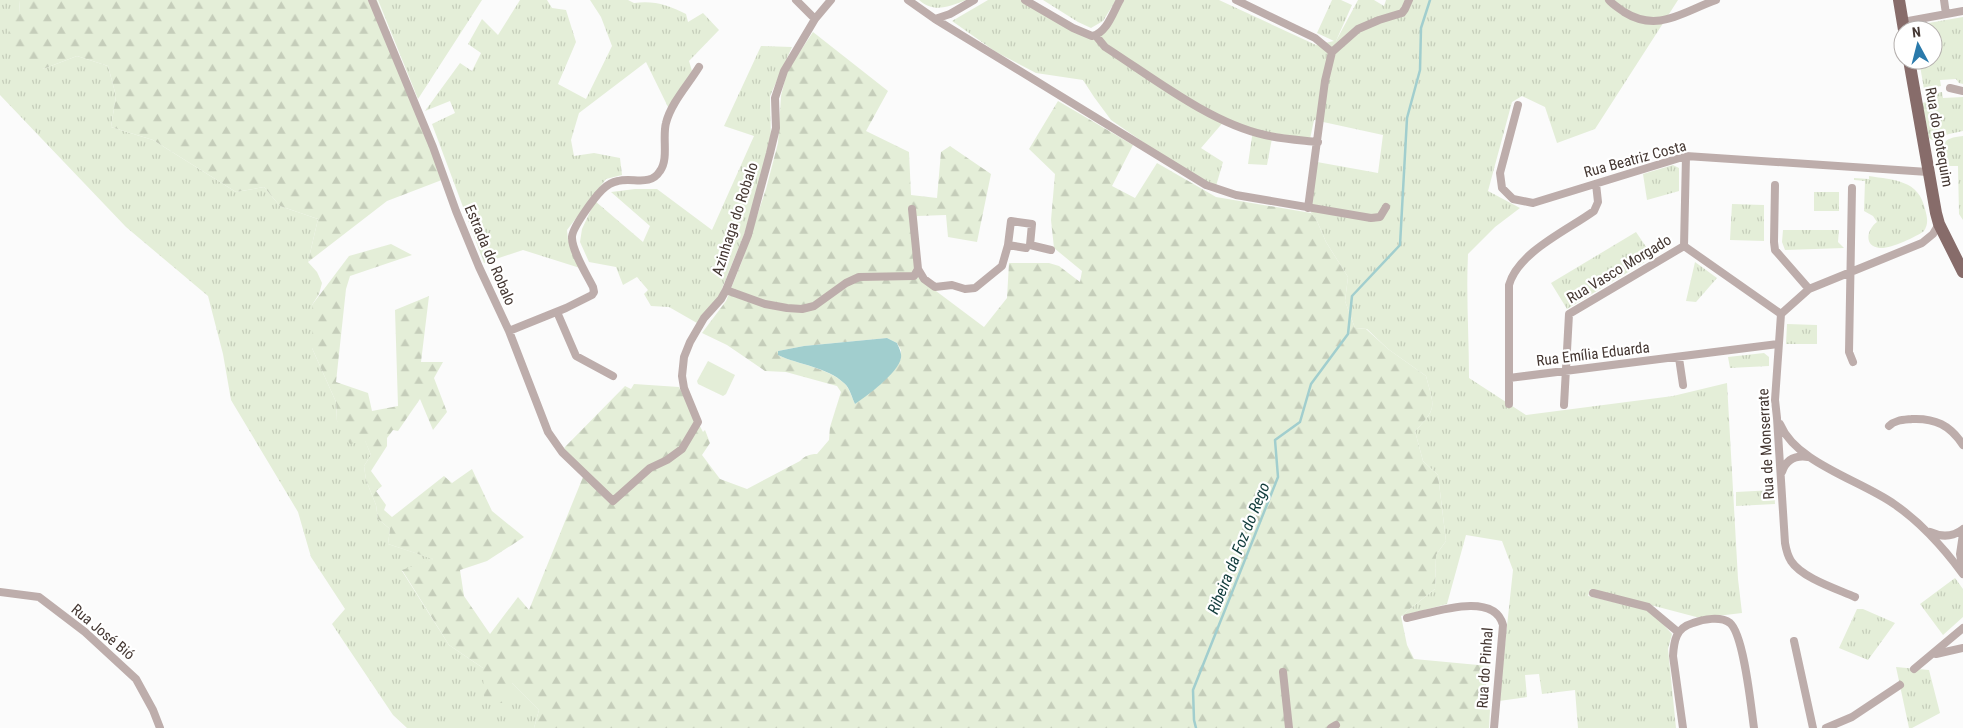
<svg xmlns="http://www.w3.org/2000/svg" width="1963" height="728" font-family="'Roboto Condensed',sans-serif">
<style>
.grass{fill:url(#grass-tufts)}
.forest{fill:url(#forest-firs);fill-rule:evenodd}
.pitch{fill:#e4eed8}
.water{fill:#a1cece}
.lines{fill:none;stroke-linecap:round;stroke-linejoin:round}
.stream{stroke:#a1cece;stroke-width:2.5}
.street{stroke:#bdadab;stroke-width:8}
.primary{stroke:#876c6a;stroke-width:12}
.labels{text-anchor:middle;stroke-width:4.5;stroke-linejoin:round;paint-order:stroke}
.street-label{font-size:15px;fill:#443732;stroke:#fff}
.water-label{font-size:16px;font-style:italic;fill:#103b3b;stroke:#fff}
</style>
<defs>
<pattern id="grass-tufts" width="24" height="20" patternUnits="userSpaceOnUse" patternTransform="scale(1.25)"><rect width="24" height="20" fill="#e4eed8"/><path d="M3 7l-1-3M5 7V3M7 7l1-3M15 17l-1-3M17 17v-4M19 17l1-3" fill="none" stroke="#c5cdba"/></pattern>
<pattern id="forest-firs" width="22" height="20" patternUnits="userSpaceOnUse" patternTransform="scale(1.25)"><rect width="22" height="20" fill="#e4eed8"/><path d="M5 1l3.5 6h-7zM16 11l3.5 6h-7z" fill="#c5cdba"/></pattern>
</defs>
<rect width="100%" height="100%" fill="#fbfbfb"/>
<path class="grass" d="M0,0h20l-1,14 24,55 34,-13 31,10 8,30 -5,31 42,13 83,52 28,-5 16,19 38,13 -10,43 9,10 5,11 -3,11 -7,11v43l24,54 1,19 28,19 6,15 -7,11 2,14 10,25 2,14 12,10 -2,15 46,15 -32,12 47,74 34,23 29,15 27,27 -5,18h-127l-14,-13 -61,-91 13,-15 -34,-52 -13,-45 -67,-112 -8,-46 -15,-58 -82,-69 -126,-132z
M378,0h104l-64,99z
M520,0h27l5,8 14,2 10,32 -18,42 28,15 26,-53 -11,-29 -11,-17h38l6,3c19,-3 35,2 52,11l2,8 15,-9 16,17 -30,31 3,10 -24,36 -22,-45 -67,51 -8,27 3,16 20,-3 26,5 2,17 -16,4 -39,51 1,10 12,28 -57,-18 -39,13 -52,-139 23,-11 -5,-12 -25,10 35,-48 12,8 9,-18 -13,-9 14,-25 16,16z
M919,0h48c-18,6 -32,14 -48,0z
M988,0h32l30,11 42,24 13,-7 18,-28h96l97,45 18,-4 -17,-8 15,-33h9l11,5 -16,36 22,-41h16l10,6 2,-6h292l-83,129 -38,14 -12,-36 -23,-11 -10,6 -24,89 32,17 -25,19 -27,27c-2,41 1,83 1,124l57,37 147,-19 54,-13 11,196 4,34 -42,5 -110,-29 -2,7 63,15 21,23 -4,15 8,79h-98l-3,-38 -33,4 -3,-20 -14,1 2,22 -28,4 14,-131 -11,-29 -36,-6 -19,69 -46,12 34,-27 1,-34 10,-14 -8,-66 -15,-14 -8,-30c23,-24 19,-24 11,-55l-38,-27 -21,-20 -12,-1 -10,-27 3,-24 -22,-35 -9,-21 -6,-8 6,-51 61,11 5,-38 -69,-15 -4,19 -37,-6 -6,32 -19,-1 5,-34 -27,-11 -25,29 22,14 -7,24 -22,-9 -83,-57 -17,-23 -11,-17 -47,-7 -40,-21 -44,-31z
M1043,0h73l-13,21 -12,7 -13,-6z
M1963,17v67l-4,-1 -3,-4 -16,1 1,6 -17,3 -5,-29h14v-30h-18l8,-6z
M761,46l31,1 -22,49 1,46 -26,90 -26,64 -22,27 -28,-16 -18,-1 -7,-12 4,-4 -11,-13 -14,8 -7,-18 -27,-5 -9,-20 2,-13 13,-28 48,41 7,-16 -39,-34 24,-3h22l55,41 42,-94 -30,-10z
M1942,92l1,6 20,-1v34l-14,3 -17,6 -3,-2 -7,-35 4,-1 -1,-7z
M1963,136v84l-4,-6 -1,-48h-17c0,-20 -1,-28 22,-30z
M1673,165l6,3v23l-32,9 -4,-26z
M1869,176c25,4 50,4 56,33 2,8 4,14 -1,22 -8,6 -34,18 -44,17 -16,-1 -14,-18 -3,-26l-4,-6 -9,-5 1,-30 -11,-1v-2l15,1z
M1814,192h25v19h-25z
M1732,204l32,1v36l-34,-1z
M1783,230h56l-1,12 6,6 -59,2 -3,-8z
M1636,232l17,25 -86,52 -16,-26z
M1695,262l22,16 -21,24 -10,-1z
M1787,324l30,1v19h-31z
M1764,353l5,4v9l-39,2 -2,-11z
M1774,490l1,14 -39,2v-14z
M1955,578l8,11v28l-20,18 -23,-31z
M1857,609h6l32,14 -27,37 -29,-12z
M1896,667l33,3 11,43 -28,15h-3z"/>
<path class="forest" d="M20,0h357l70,178 -60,23 -79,61 10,-43 -38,-13 -16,-19 -28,5 -83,-52 -42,-13 5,-31 -8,-30 -31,-10 -34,13 -24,-7 -10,-21v-18l10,-9z
M813,32l75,59 -22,40 43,21 2,43 26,3 4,-46 9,-6 41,28 -14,68 -29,-5 -2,-22 -29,1 3,63 64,48 23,-29 2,-35h40l10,3 21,16 2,-11 -28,-23 -3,-28 4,-46 -26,-25 29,-48 75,44 -21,41 23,12 22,-35 59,34 95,16 6,8 9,21 22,35 -3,24 10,27 11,1 22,20 38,27c8,31 12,31 -11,55l8,30 15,14 8,66 -10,14 -1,34 -34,27 6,29 7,14 75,7 -6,37 7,7 -1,18h-955l5,-18 -27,-27 -9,20h-19l-1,-35 -34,-23 -47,-75 31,-11 -45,-15 2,-15 -12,-10 -2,-14 -10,-25 -2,-14 7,-11 -6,-14 -15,3 -13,-23 -1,-19 -24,-54v-43l37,-49 42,-12 21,11 -62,21 -4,13 -10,93 32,11 4,18 26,-5 -3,-96 34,-14 -8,66h22l-9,16 13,34 -14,18 -13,-31 -22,32 -5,-1 -6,8v8l-16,25 11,15 -6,5 10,14 -2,5 8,7 52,-41 8,7 20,-14 20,42 32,26 -37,24 -27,9 4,26 26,38 28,-37 11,13 54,-133 -19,-29 61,-62 6,3 3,-5 45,3 24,45 2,-2 5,13 -8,12 18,24 27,10 53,-28c5,-5 9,-7 17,-7l12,-14 1,-13 11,-35 -4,-6 -51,-14 -21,-1 -38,-26 -25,-12 24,-32 16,-40 24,-72 12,-46 3,-47 6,-25zM887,338l10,5 4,7v9l-46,45c-3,-6 -6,-17 -11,-21 -18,-16 -45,-18 -66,-28v-4l26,-5z"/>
<path class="pitch" d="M708,361l27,14 -9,19 -3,2 -25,-12 -1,-3z"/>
<path class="water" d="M887,338l10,5c2,5 5,10 4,15 -3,15 -34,38 -46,46 -3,-6 -5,-16 -11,-21 -17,-16 -45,-18 -66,-28v-4l26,-5z"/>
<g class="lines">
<path class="stream" d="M1196,728l-2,-8 -1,-30 85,-213 -3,-37 25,-18 11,-38 37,-50 4,-38 48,-51 7,-127 13,-48 1,-42 9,-28"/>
<path class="street" d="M372,0l61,147 23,64 23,56 30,64 39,101 14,20 51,49 37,-33 17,-8 15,-11 16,-27 -14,-34 -2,-12 2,-19 6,-15 14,-24 17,-19 5,-9 22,-55 22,-82 6,-25 -1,-30 9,-27 31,-52 16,-19
M796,0l19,19
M908,0l27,19 15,-5 24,-14
M1025,0l48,28 19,8c15,-3 21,-24 28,-36
M1236,0l79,38 17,14
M1609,0c4,5 10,8 15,12 34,21 58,0 92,-12
M1944,0l2,14
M935,19l271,166 30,10 135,23 9,-1 6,-10
M1903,22l60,-11
M1096,36l9,11c47,30 105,76 160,88 17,4 35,5 53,7
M1950,88l13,3
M1518,105l-18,68 2,15 11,11 20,4 153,-47 242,16
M1775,185l-1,57 1,8 34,39
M1852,188l-3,164 4,10
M1308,208l17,-127 7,-29 26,-23 21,-9 23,-7 3,-4 4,-9
M1684,246l97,68
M1684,246l2,-90
M1026,248l-18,-3 3,-24 21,3 -2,21 21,5
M918,269l6,10 11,8 17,-2 13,4 10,-1 27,-22 6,-21
M726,290l39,14 22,4 15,1 12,-3 32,-23 13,-6 55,-1 4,-7 -6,-60
M557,312l19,44 37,20
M509,331l57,-23 26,-13 2,-3 -1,-5c-6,-12 -21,-36 -21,-49 -1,-9 22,-40 30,-48 4,-4 10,-8 16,-9 15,-4 32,6 42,-10 9,-12 2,-34 6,-48 5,-20 22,-38 33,-56
M1679,358l4,27
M1509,378l269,-34
M1509,404v-119c9,-33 59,-55 85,-74l4,-9 -2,-18
M1564,405l5,-91 115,-68
M1780,424c16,39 80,56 114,80 28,19 49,43 69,70
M1889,426c6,-6 14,-6 23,-7 23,-1 38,6 51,26
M1782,472c4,-12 13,-17 26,-15
M1930,532c11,5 23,5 33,-3
M1963,534l-3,20 3,17
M0,592l39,5 46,35 51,47 17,31 7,18
M1593,593l55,14 30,25
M1855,597c-18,-8 -53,-19 -64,-36 -3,-5 -5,-12 -6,-18l-8,-125 -2,-18 6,-86 28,-25 113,-46 11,-9 6,-10
M1407,618c25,-5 87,-28 96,7l-9,103
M1794,641l19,87
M1936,654l27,-6
M1914,669l49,-41
M1283,672l6,56
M1331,728l5,-3
M1683,728l-10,-72c1,-16 3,-28 20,-33 10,-4 28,-7 37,0 14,12 21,84 24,105
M1826,728l26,-11 48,-32"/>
<path class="primary" d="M1899,0l5,30
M1909,60l27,153 3,11 24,48"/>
</g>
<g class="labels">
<g class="street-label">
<text transform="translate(1939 137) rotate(80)" y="5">Rua do Botequim</text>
<text transform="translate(1635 159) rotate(-15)" y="5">Rua Beatriz Costa</text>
<text transform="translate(735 219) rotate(-72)" y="5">Azinhaga do Robalo</text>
<text transform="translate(490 255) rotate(67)" y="5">Estrada do Robalo</text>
<text transform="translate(1619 269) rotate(-31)" y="5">Rua Vasco Morgado</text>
<text transform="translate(1593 354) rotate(-7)" y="5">Rua Emília Eduarda</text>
<text transform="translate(1766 444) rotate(-93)" y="5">Rua de Monserrate</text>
<text transform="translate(103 632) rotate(40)" y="5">Rua José Bió</text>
<text transform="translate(1485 668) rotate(-86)" y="5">Rua do Pinhal</text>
</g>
<g class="water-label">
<text transform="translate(1238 548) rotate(-68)" y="6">Ribeira da Foz do Rego</text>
</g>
</g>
<g transform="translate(1918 45) rotate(353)"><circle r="24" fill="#ffffff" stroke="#b4afad"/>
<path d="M0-4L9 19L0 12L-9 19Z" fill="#2a7aab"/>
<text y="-8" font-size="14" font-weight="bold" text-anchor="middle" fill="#443732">N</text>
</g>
</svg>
